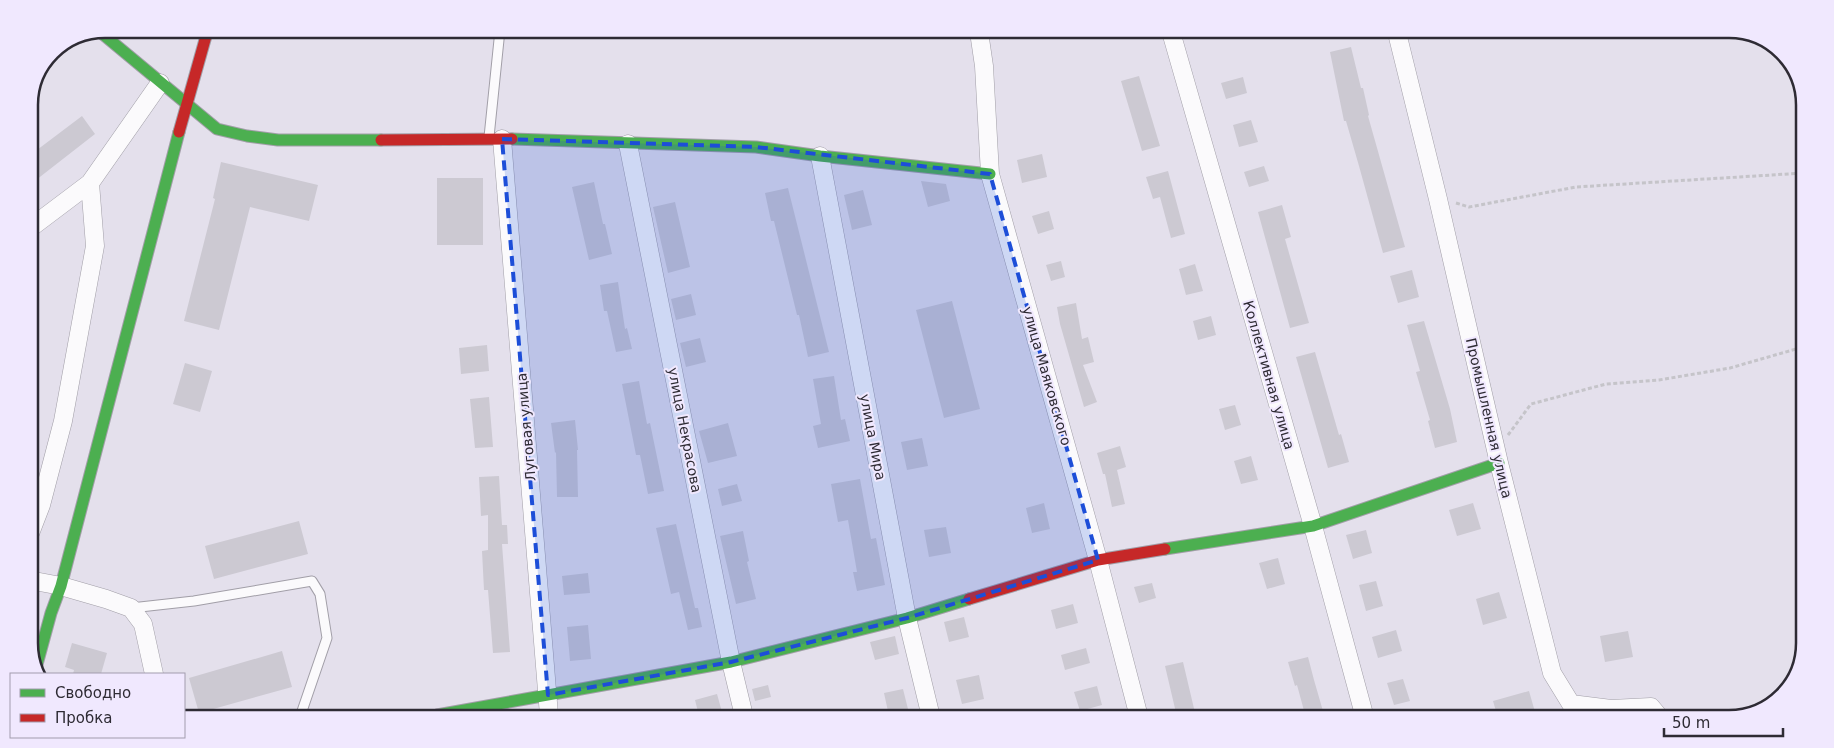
<svg xmlns="http://www.w3.org/2000/svg" width="1834" height="748" font-family="'DejaVu Sans',sans-serif">
<style>
.building{fill:#ccc9d2}
.lines{fill:none;stroke-linecap:round;stroke-linejoin:round}
.lane-casing{stroke:#a19ea7;stroke-width:11}
.street-casing{stroke:#a19ea7;stroke-width:19}
.fast-casing{stroke:#a19ea7;stroke-width:13}
.jam-casing{stroke:#a19ea7;stroke-width:13}
.path{stroke:#c5c4c9;stroke-width:3;stroke-dasharray:4 2.5;stroke-linecap:butt}
.lane{stroke:#fbfafc;stroke-width:9}
.street{stroke:#fbfafc;stroke-width:18}
.fast{stroke:#4caf50;stroke-width:11}
.jam{stroke:#c62828;stroke-width:11}
.marked{fill:#1d4ed8;fill-opacity:0.2;stroke:#1d4ed8;stroke-width:4;stroke-dasharray:10 6;stroke-linejoin:round}
.labels{text-anchor:middle;stroke-width:4;stroke-linejoin:round;paint-order:stroke}
.street-label{font-size:14px;fill:#2e2b34;stroke:#f0e8fe}
.rim{fill:none;stroke:#2e2b34;stroke-width:2.5}
</style>
<rect width="100%" height="100%" fill="#e4e0ec"/>
<path class="building" d="M1351,47l10,41h2l6,27 -1,1 37,131 -22,6 -24,-87 -13,-45h-2l-14,-69z
M1139,76l21,70 -18,5 -21,-70z
M1243,77l4,16 -21,6 -5,-16z
M82,116l13,18 -59,46 -7,-9v-15z
M1251,120l7,22 -19,5 -6,-22z
M1042,154l5,23 -25,6 -5,-23z
M221,162l97,23 -9,36 -59,-14 -31,123 -35,-9 31,-122 -2,-1z
M1264,166l5,15 -20,6 -5,-15z
M1168,171l17,63 -14,4 -11,-41 -7,2 -7,-22z
M437,178h46v67h-46z
M921,181l25,3 4,17 -22,6z
M594,182l9,42h2l7,30 -23,6 -17,-73z
M788,188l41,164 -21,5 -9,-42h-2l-23,-94h-3l-6,-28z
M863,190l9,35 -20,5 -8,-35z
M675,202l15,65 -22,6 -15,-66z
M1282,205l9,32 -6,2 24,84 -19,5 -32,-116z
M1049,211l5,18 -16,5 -6,-18z
M1061,261l4,16 -14,4 -5,-16z
M1195,264l8,27 -17,4 -7,-26z
M1412,270l7,27 -21,6 -8,-27z
M618,282l7,47 2,-1 5,21 -16,3 -9,-41h-3l-4,-26z
M691,294l5,21 -20,5 -5,-21z
M952,301l28,108 -36,9 -28,-108z
M1076,303l6,36 6,-2 6,25 -11,3 14,37 -13,5 -24,-83 -3,-17z
M1211,316l5,19 -18,5 -5,-19z
M1424,321l26,88 7,33 -22,6 -7,-27 2,-1 -14,-48 4,-1 -13,-46z
M700,338l6,24 -20,5 -6,-24z
M487,345l2,26 -28,3 -2,-26z
M1315,352l24,83 2,-1 8,28 -21,6 -32,-111z
M185,363l27,8 -12,41 -27,-8z
M834,376l7,44 4,-1 5,22 -32,7 -5,-22 8,-2 -8,-45z
M639,381l8,43 3,-1 14,68 -16,3 -8,-39h-4l-14,-71z
M489,397l4,50 -18,1 -5,-49z
M1235,405l6,20 -16,5 -6,-21z
M575,420l3,30h-1l1,47h-21l-1,-45 -1,1 -4,-30z
M728,423l9,33 -29,7 -9,-32z
M922,438l6,28 -21,4 -6,-28z
M1120,446l6,21 -9,3 8,34 -13,3 -7,-33h-2l-6,-21z
M1251,456l7,24 -17,4 -7,-23z
M499,476l3,49h5l1,19h-6l8,108 -17,1 -5,-63h-4l-2,-39 6,-1v-35l-7,1 -2,-39z
M860,479l11,60 5,-1 9,47 -28,6 -4,-19h4l-9,-52 -10,2 -7,-38z
M737,484l5,17 -20,5 -4,-17z
M1044,503l6,26 -18,4 -6,-25z
M1473,503l8,26 -24,7 -8,-26z
M299,521l9,33 -94,25 -9,-33z
M676,524l19,84h3l4,19 -14,3 -9,-38 -8,2 -15,-66z
M946,527l5,26 -22,4 -5,-27z
M1366,530l6,23 -19,6 -7,-24z
M743,531l6,30 -2,1 9,37 -20,5 -16,-68z
M1278,558l7,26 -18,5 -8,-26z
M588,573l2,20 -26,2 -2,-19z
M1376,581l7,25 -17,5 -7,-26z
M1152,583l4,15 -17,5 -5,-16z
M1499,592l8,26 -24,7 -7,-26z
M1073,604l5,19 -22,6 -5,-19z
M964,617l5,20 -20,5 -5,-20z
M588,625l3,34 -21,2 -3,-34z
M1396,630l6,21 -24,7 -6,-21z
M1628,631l5,26 -28,5 -5,-26z
M895,636l4,18 -24,6 -5,-18z
M72,643l35,10 -6,21h-28l1,-4 -9,-3z
M1086,648l4,15 -25,7 -4,-15z
M282,651l10,36 -93,26 -10,-35z
M1308,657l6,23 11,38h-19l-9,-33 -2,1 -7,-24z
M1183,662l13,55h-19l-12,-51z
M979,675l5,24 -22,5 -6,-24z
M1403,679l7,22 -16,4 -7,-22z
M768,685l3,12 -16,4 -3,-12z
M1097,686l5,19 -22,6 -6,-19z
M903,689l6,24 -20,3 -5,-23z
M1529,691l8,28 -39,-1 -5,-17z
M717,694l5,18 -14,4h-9l-4,-16z"/>
<g class="lines">
<defs>
<path id="lane" d="M489,137l11,-107
M131,608l63,-7 118,-20 8,13 7,44 -26,76"/>
<path id="street" d="M979,32l5,34 6,108 108,386 41,157
M1171,32l142,494 52,192
M1397,33l41,166 61,264 53,210 19,31 40,5 40,-2 10,12
M502,139l47,576
M628,144l103,518 13,54
M820,156l87,462 24,99
M29,229l61,-46 70,-100
M29,536l12,-31 22,-84 32,-175 -5,-63
M29,580l32,6 45,13 25,9 12,16 11,50"/>
<path id="fast" d="M99,31l118,98 30,7 31,4h103
M512,139l244,8 64,9 170,18
M1165,549l148,-23 186,-63
M36,668l15,-55 10,-27 118,-454
M437,715l294,-53 176,-44 62,-19"/>
<path id="jam" d="M179,132l29,-103
M381,140l131,-1
M969,599l129,-39 67,-11"/>
</defs>
<use href="#lane" class="lane-casing"/>
<use href="#street" class="street-casing"/>
<use href="#fast" class="fast-casing"/>
<use href="#jam" class="jam-casing"/>
<path class="path" d="M1456,203l13,4 107,-20 228,-14
M1508,435l23,-31 75,-20 53,-4 71,-12 73,-21"/>
<use href="#lane" class="lane"/>
<use href="#street" class="street"/>
<use href="#fast" class="fast"/>
<use href="#jam" class="jam"/>
</g>
<path class="marked" d="M502,139l254,8 234,27 108,386 -191,58 -176,44 -183,33z"/>
<g class="labels">
<g class="street-label">
<text transform="translate(1269 375) rotate(74)" y="5">Коллективная улица</text>
<text transform="translate(1047 376) rotate(74)" y="5">улица Маяковского</text>
<text transform="translate(1489 418) rotate(77)" y="5">Промышленная улица</text>
<text transform="translate(526 427) rotate(-95)" y="5">Луговая улица</text>
<text transform="translate(685 430) rotate(79)" y="5">улица Некрасова</text>
<text transform="translate(873 437) rotate(79)" y="5">улица Мира</text>
</g>
</g>
<path d="M0 0H1834V748H0ZM105 38H1729A67 67 0 0 1 1796 105V643A67 67 0 0 1 1729 710H105A67 67 0 0 1 38 643V105A67 67 0 0 1 105 38Z" fill="#f0e8fe" fill-rule="evenodd"/>
<path class="rim" d="M105 38H1729A67 67 0 0 1 1796 105V643A67 67 0 0 1 1729 710H105A67 67 0 0 1 38 643V105A67 67 0 0 1 105 38Z"/>
<rect x="10" y="673" width="175" height="65" fill="#f0e8fe" stroke="#a29cad"/>
<rect x="20" y="689" width="25" height="8" fill="#4caf50" stroke="#a29cad"/>
<text x="55" y="698" font-size="15" fill="#2e2b34">Свободно</text>
<rect x="20" y="714" width="25" height="8" fill="#c62828" stroke="#a29cad"/>
<text x="55" y="723" font-size="15" fill="#2e2b34">Пробка</text>
<path d="M1664 728v8h119v-8" fill="none" stroke="#2e2b34" stroke-width="2.5"/>
<text x="1672" y="728" font-size="15" fill="#2e2b34" stroke="#f0e8fe" stroke-width="4" paint-order="stroke">50 m</text>
</svg>
